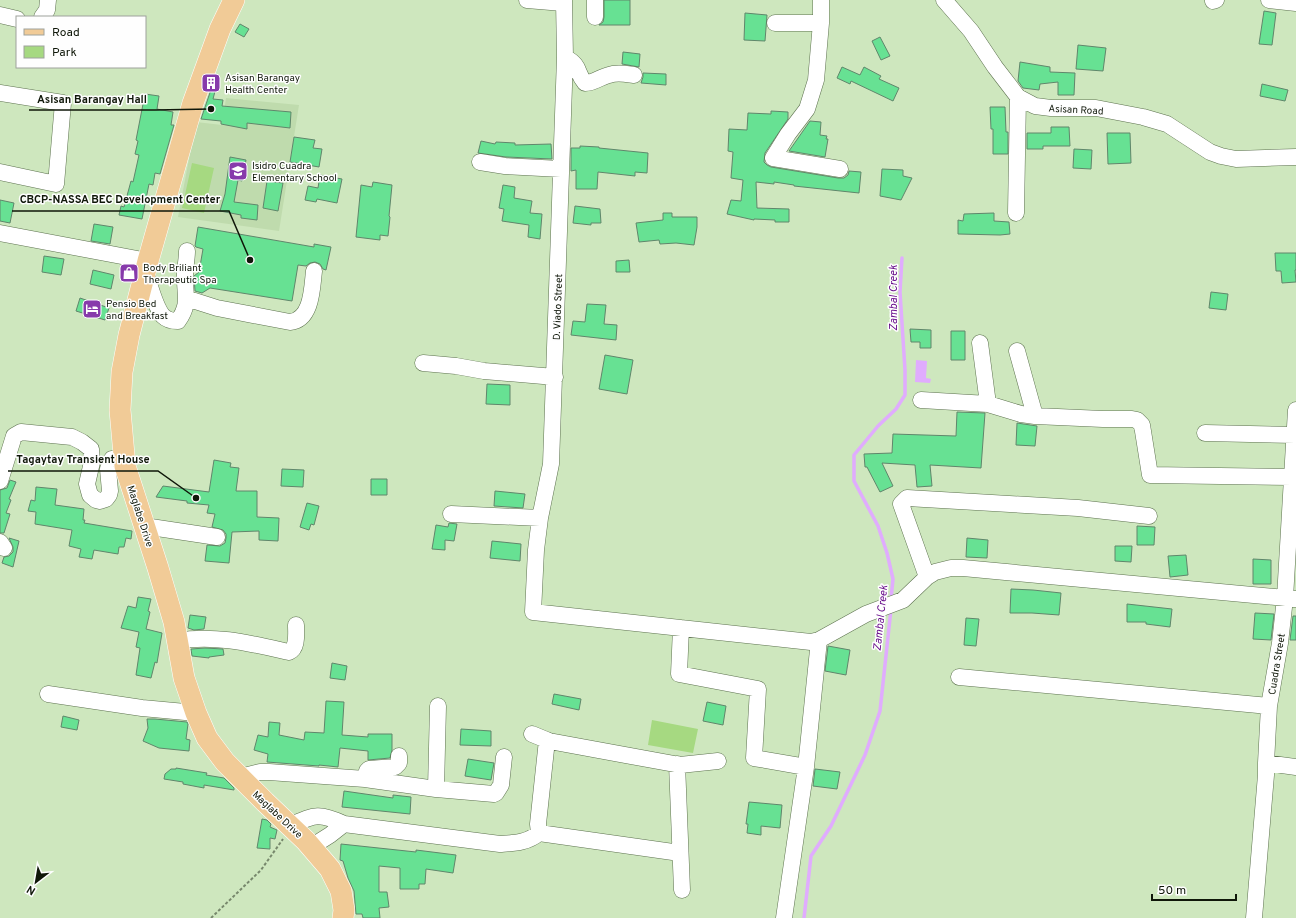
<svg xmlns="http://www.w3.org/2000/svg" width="1296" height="918" font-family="Overpass,sans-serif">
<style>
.built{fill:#bfdbad}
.green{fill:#a6d981}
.water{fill:#e0acfe}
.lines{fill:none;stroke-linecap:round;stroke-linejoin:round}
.stream{stroke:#e0acfe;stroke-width:3.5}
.building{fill:#67e193;stroke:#60866b}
.minor-casing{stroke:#5d724f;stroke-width:17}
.major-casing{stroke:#fff;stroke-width:22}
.path{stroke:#77886c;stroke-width:2;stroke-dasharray:3 2;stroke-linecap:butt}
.minor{stroke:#fff;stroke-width:16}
.major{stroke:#f1cb97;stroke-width:21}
.labels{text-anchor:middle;stroke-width:3;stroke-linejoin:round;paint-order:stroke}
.poi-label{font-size:10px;fill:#0f1709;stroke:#fefefe;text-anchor:start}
.street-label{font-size:10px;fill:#0f1709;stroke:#fefefe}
.water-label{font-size:11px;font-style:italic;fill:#690f8c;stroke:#fefefe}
.leader{fill:none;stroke:#0f1709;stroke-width:1.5}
.callout-dot{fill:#0f1709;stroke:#fefefe;stroke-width:1.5}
.callout-label{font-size:11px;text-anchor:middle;font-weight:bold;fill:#0f1709;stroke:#fefefe;stroke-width:3;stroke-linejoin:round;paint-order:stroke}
</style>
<rect width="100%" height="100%" fill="#cee7be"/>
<path class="built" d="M226,98l73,7 -20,126 -101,-14 18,-95 26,3z"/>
<path class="green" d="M192,163l22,5 -10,45 -22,-5z
M652,720l46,9 -5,24 -45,-8z"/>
<path class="water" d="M916,360l11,1 -1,17 5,1 -1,4 -15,-1z"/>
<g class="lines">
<path class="stream" d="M891,599l2,-20 -6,-26 -9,-27 -24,-45v-26l24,-29 18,-17 9,-14v-25l-5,-78 2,-34
M804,918l7,-62 20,-30 34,-71 15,-44 11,-102"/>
</g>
<path class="building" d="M604,0h26v25h-31l4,-3 1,-5z
M1264,11l12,2 -4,32 -13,-1z
M745,13l22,2 -2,26 -21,-1z
M240,24l9,5 -5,8 -9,-5z
M880,37l10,19 -9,4 -9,-19z
M1078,45l28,3 -3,23 -27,-2z
M623,52l17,2 -1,13 -17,-3z
M1020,62l30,5v5l25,1 -1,22h-16v-13l-18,2 -1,6 -16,-2 -5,-7z
M842,67l18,8 4,-8 17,9 -2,3 20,9 -6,13 -42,-20 -1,3 -13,-6z
M643,73l23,1v11l-25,-2 2,-6z
M216,75l3,1 -6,23 10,1 -1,6 69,6 -1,16 -43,-5v6l-26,-5v-3l-20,-2z
M1262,84l26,6 -3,11 -25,-5z
M145,94l14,2 -2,13 16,3 -2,13h3l-14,49 -5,-1 -2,12 -4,-1 -7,35 -23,-4 2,-9 3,1 7,-26 2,1 6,-27 -4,-1 3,-13 -2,-1z
M990,107h15l1,25h2v22h-15v-25h-2z
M771,111l17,1v7l-23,34 -1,9 3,3 4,2 67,11h6l4,-3 1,-4 12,1 -2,21 -65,-7v-1l-20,-3v2l-18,-2 1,26 32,1v13h-14v-2l-21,-1v1l-27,-6 4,-14 10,1 2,-21 -12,-2 2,-26 -5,-1 1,-22 18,1 1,-17 23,1z
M810,121l11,1 -1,13 7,1 -1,3h2l-3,18 -36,-6z
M1051,127h18l1,19h-27v3h-16v-16h24z
M1107,133h23l1,30 -23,1z
M294,137l21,3 -2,8 9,1 -3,18 -29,-5z
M481,141l14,3 1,-2 19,1v2l36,-1 1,15 -46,-2 -28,-4z
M580,146l19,1v1l49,5 -1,20 -12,-1v4l-37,-4 -1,17h-21v-19l-5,1v-23h9z
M1074,149l18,1 -1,19 -18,-1z
M230,157l16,3 -4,21 -4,-1 -4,22 24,3 -1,15 -16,-2v-3l-21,-4 5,-17z
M882,169l21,1v6l9,2 -11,22 -21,-4z
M320,175l22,4 -5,24 -20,-4 -1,3 -11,-2 3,-14 10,2z
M267,181l16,2 -5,28 -15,-3z
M373,182l19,3 -3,31 1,1 -2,19 -8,-1v5l-24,-3 5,-52 11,2z
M503,185l12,2 -1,11 18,3 -2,12 12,1 -2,25 -12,-2 1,-12 -27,-4 2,-12 -5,-1z
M0,200l14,3 -4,20 -10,-2z
M575,206l25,3 1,14h-10v2l-18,-2z
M663,213h9v4h25v10l-3,18 -18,-2 -16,1 -1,-4 -20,2 -3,-19 27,-3z
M994,213v8l15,1 1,12 -10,1 -42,-1v-14l5,1 1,-7z
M94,224l19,3 -3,17 -19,-3z
M198,227l116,20v-3l17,3 -5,23 -3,-1 -3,-5 -5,-2 -5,1 -4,3 -8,-1 -6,36 -82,-13 -8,5 -7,-2 -1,-15 5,-4 4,-23 -7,-2 -1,-1z
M1275,253h21v17h-1l1,12 -14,1 -1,-12h-5z
M44,256l20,3 -3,16 -19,-3z
M629,260l1,12h-14v-11z
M125,267l9,2 -3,11 -8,-2z
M93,270l21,5 -3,14 -21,-5z
M1211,292l17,2 -2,16 -17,-2z
M80,298l29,10 -4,12 -29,-9z
M587,304l19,1 -2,19 13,1 -1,15 -45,-5 2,-14 12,1z
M910,329l21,1v18h-11v-6h-9z
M951,331h14v29h-14z
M605,355l28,5 -6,34 -28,-5z
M487,384l23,1v20l-24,-1z
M957,412l28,1 -4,55 -51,-3 2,21 -15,1 -2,-22 -33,-2 11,23 -13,6 -13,-25h-2l-1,-13 28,-1 1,-19 63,2z
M1017,423l20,3 -2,20 -19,-1z
M214,460l17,3 -1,4 9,1 -3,23h21v26l22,1 -1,23 -19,-1v-9l-27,1 -3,31 -24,-2 2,-16 13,1 5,-3 1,-5v-4l-3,-4 -11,-3 3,-13 -8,-1 2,-8 -22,-2v-2l-31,-4 7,-11 46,6z
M282,469l22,1 -1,17 -22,-1z
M371,479h16v16h-16z
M10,480l6,2 -7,17 2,1 -5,13 4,1 -6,19h-4v-43l7,-2z
M36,487l21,2 -2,16 29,4 -1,11h2l-1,3 48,8 -1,8 -5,-1 -2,9h-5l-1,7 -24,-4 -2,9 -13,-2 2,-8 -12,-3 3,-16 -37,-6 1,-12 -8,-1 3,-11 4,1z
M495,491l30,3 -2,14 -29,-2z
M307,503l12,3 -5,19 -3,-1 -2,6 -9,-3z
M449,523l8,1 -3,17 -9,-1v10l-13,-1 4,-24 12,2z
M1137,526l18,1 -1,18h-17z
M9,538l10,3 -6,26 -11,-4 2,-6 5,-1 4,-4v-5z
M967,538l21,2 -1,18 -21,-1z
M492,541l29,3 -1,17 -30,-3z
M1115,546h17l-1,16 -16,-1z
M1186,555l2,20 -18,2 -2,-21z
M1253,559l18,1v24h-18z
M1011,589l22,1 28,3 -2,22 -27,-2h-22z
M138,597l13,2 -3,12 2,1 -4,17 16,4 -5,30 -2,-1 -4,16 -15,-3 4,-27 -4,-1 3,-15 -18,-4 7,-22 8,2z
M1127,604l45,5 -2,18 -24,-3v-2h-19z
M1255,613l19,1 -3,26 -18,-1z
M190,615l16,2 -2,12 -10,1 -6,-2z
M1293,616h3v24h-6z
M966,618l13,1 -3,27 -12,-1z
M828,646l22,4 -4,25 -21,-4z
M205,648l18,1 1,6 -15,2v1l-17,-2 -1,-7z
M332,663l15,3 -2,14 -15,-2z
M554,694l27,5 -2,11 -27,-6z
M326,701l18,1 -2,33 26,2v-3h24v16l-2,8 -22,2v-9l-28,-3 -2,19 -19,-2v1l-52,-4 1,-8 -14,-4 4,-15 10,2 1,-15 11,1 -1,12 25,5 1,-8 19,1z
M707,702l19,4 -3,19 -20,-4z
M63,716l16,4 -2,10 -16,-3z
M147,719h8l32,3 1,2 -2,15 4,1 -1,11 -30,-3 -16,-7 5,-13z
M461,729l30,2v15l-31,-1z
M468,759l26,4 -3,17 -26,-4z
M176,768l31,5 -1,2 18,3 10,10v2l-30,-5v3l-21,-4v-2l-19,-3 1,-5 6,-5h5z
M815,769l25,3 -3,17 -24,-3z
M344,791l49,7v-3l18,2 -1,17 -68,-7z
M749,802l33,3 -2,23 -19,-2v9l-14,-2 1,-9h-2z
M262,819l5,1 4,4 -1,3 7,3 -2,9 -5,-1v11l-13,-1z
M341,844l75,8v-2l40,5 -3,18 -27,-4 -1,15h-6v5h-19v-21l-21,-2v26h8l2,15 -10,1 1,10h-17l-1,-4h-6l-2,-23 -6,-13 -5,-17 -3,-1z"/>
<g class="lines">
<defs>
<path id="minor" d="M527,0l36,3
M564,0l1,57 -14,407 -11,54 -4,32 -3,62 278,30 8,-2 47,-26 37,-14 24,-23 8,-5 16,-4h12l333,31
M595,0v17
M821,0v23l-5,57 -9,29 -19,25 -15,24 67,11
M944,0l27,31 24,36 23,30 17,9 16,2h45l47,9 24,7 43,28 11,4 15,3 60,-2
M1269,0l27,3
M1213,1l3,-1
M0,15l17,4
M42,17l5,-7 1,-10
M775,23h46
M565,57c17,10 10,14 20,26 9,0 15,-6 24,-8 8,-3 17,-1 25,0
M0,93l63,10 -7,81 -56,-12
M480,162l25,4 56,3
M1016,213l2,-116
M0,233l148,28
M146,274c4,11 9,33 17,42 4,4 10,5 15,5 13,-18 6,-27 7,-47 0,-7 2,-15 2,-23
M187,300l8,1 22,7 73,14c22,-2 22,-34 24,-51
M980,343l8,61
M1017,351l18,65
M423,363l33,3 28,5 71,6
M921,400l67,4 33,10 14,2 68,3h29l5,1 5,5 8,50 142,2
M1205,433l90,2
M0,481l14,-45 7,-4 51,5 10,5 9,7 1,13 -5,22 3,11 6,5 4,1 6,-2 3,-4 1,-4 -2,-22 4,-10 12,-1
M451,514l89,4
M144,526l73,11
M0,542l4,6
M927,577l-26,-73 6,-6 171,10 71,8
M681,628l-2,46 79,15 -4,69 52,9 -22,151
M177,641c38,-7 76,3 112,11 9,-4 7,-18 7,-27
M959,677l310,29
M48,694l94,14 54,5
M532,734l17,7 131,24 38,-4
M1266,763l30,4
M677,764l5,126
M806,767l13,-127
M240,777l20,-5h9l96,7 71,10 58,5 2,-1 5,-8 3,-28
M365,779l2,-8 2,-2 26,-2 4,-4v-7
M436,789l2,-83
M291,825c23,-10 28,-13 53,-1l156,20c14,-1 27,-1 39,-11l141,20
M539,833l-1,-9 9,-84
M311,847l19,-12 14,-11
M1254,918l12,-143v-12l3,-57 11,-63 5,-45 11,-188"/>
<path id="major" d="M234,0l-14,29 -27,74 -45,158 -19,74 -7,37 -2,38 5,56 33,102 16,54 10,56 12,35 11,25 18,24 40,40 41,39 24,28 11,22 3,19 -1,8"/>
</defs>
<use href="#minor" class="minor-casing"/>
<use href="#major" class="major-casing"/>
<path class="path" d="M211,918l50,-48 22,-31"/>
<use href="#minor" class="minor"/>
<use href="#major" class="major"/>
</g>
<defs>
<symbol id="building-square" viewBox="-11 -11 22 22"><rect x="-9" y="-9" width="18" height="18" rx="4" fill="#873aab" stroke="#fefefe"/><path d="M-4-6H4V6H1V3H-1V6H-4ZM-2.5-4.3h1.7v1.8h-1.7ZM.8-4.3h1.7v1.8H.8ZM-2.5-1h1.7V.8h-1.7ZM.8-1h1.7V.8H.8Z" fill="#fff"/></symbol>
<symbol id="school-square" viewBox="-11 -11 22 22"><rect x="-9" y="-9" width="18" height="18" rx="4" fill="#873aab" stroke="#fefefe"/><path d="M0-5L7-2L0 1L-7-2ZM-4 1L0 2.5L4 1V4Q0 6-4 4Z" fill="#fff"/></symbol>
<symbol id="shop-square" viewBox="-11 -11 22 22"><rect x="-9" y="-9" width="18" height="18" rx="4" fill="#873aab" stroke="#fefefe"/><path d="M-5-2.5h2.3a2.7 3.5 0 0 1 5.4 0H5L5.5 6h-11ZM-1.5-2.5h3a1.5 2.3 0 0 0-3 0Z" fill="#fff"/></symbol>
<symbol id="hotel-square" viewBox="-11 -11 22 22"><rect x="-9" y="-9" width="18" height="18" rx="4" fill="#873aab" stroke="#fefefe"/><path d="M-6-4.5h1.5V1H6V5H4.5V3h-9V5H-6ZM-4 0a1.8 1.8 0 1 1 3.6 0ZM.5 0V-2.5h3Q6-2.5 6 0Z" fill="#fff"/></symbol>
</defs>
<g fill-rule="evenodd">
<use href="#building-square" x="200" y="72" width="22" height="22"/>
<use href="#school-square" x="227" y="160" width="22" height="22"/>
<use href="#shop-square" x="118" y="262" width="22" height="22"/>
<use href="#hotel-square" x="81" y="298" width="22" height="22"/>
</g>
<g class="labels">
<g class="poi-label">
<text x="225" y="81">Asisan Barangay<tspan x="225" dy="12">Health Center</tspan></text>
<text x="252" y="169">Isidro Cuadra<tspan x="252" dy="12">Elementary School</tspan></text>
<text x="143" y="271">Body Briliant<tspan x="143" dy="12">Therapeutic Spa</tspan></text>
<text x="106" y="307">Pensio Bed<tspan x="106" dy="12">and Breakfast</tspan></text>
</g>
<g class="street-label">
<text transform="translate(1076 109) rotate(3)" y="4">Asisan Road</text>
<text transform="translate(557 307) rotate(-88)" y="4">D. Viado Street</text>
<text transform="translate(141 516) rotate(72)" y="4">Maglabe Drive</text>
<text transform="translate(1276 664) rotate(-81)" y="4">Cuadra Street</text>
<text transform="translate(278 814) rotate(43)" y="4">Maglabe Drive</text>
</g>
<g class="water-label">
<text transform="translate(893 298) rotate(-90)" y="4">Zambal Creek</text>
<text transform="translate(880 618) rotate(-84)" y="4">Zambal Creek</text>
</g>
</g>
<path class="leader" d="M211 109L155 110H29M250 260L229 211H12M196 498L158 471H8"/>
<g class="callout-dot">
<circle cx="211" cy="109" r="4"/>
<circle cx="250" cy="260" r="4"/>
<circle cx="196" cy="498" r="4"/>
</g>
<g class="callout-label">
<text x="92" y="103">Asisan Barangay Hall</text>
<text x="120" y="203">CBCP-NASSA BEC Development Center</text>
<text x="83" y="463">Tagaytay Transient House</text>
</g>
<rect x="16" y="16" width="130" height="52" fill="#fefefe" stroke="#9ea29c"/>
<rect x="24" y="29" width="20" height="6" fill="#f1cb97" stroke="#9ea29c"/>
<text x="52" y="36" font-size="12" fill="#0f1709">Road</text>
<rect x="24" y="46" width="20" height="12" fill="#a6d981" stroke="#9ea29c"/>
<text x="52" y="56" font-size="12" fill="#0f1709">Park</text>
<g transform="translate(36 882) rotate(211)" stroke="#fefefe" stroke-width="3" paint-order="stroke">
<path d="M0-3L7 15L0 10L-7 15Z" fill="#0f1709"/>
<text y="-6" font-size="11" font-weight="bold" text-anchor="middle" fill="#0f1709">N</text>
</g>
<path d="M1152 894v6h84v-6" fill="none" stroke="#0f1709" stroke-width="2"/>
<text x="1158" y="894" font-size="12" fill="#0f1709" stroke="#fefefe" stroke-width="3" paint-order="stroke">50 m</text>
</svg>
